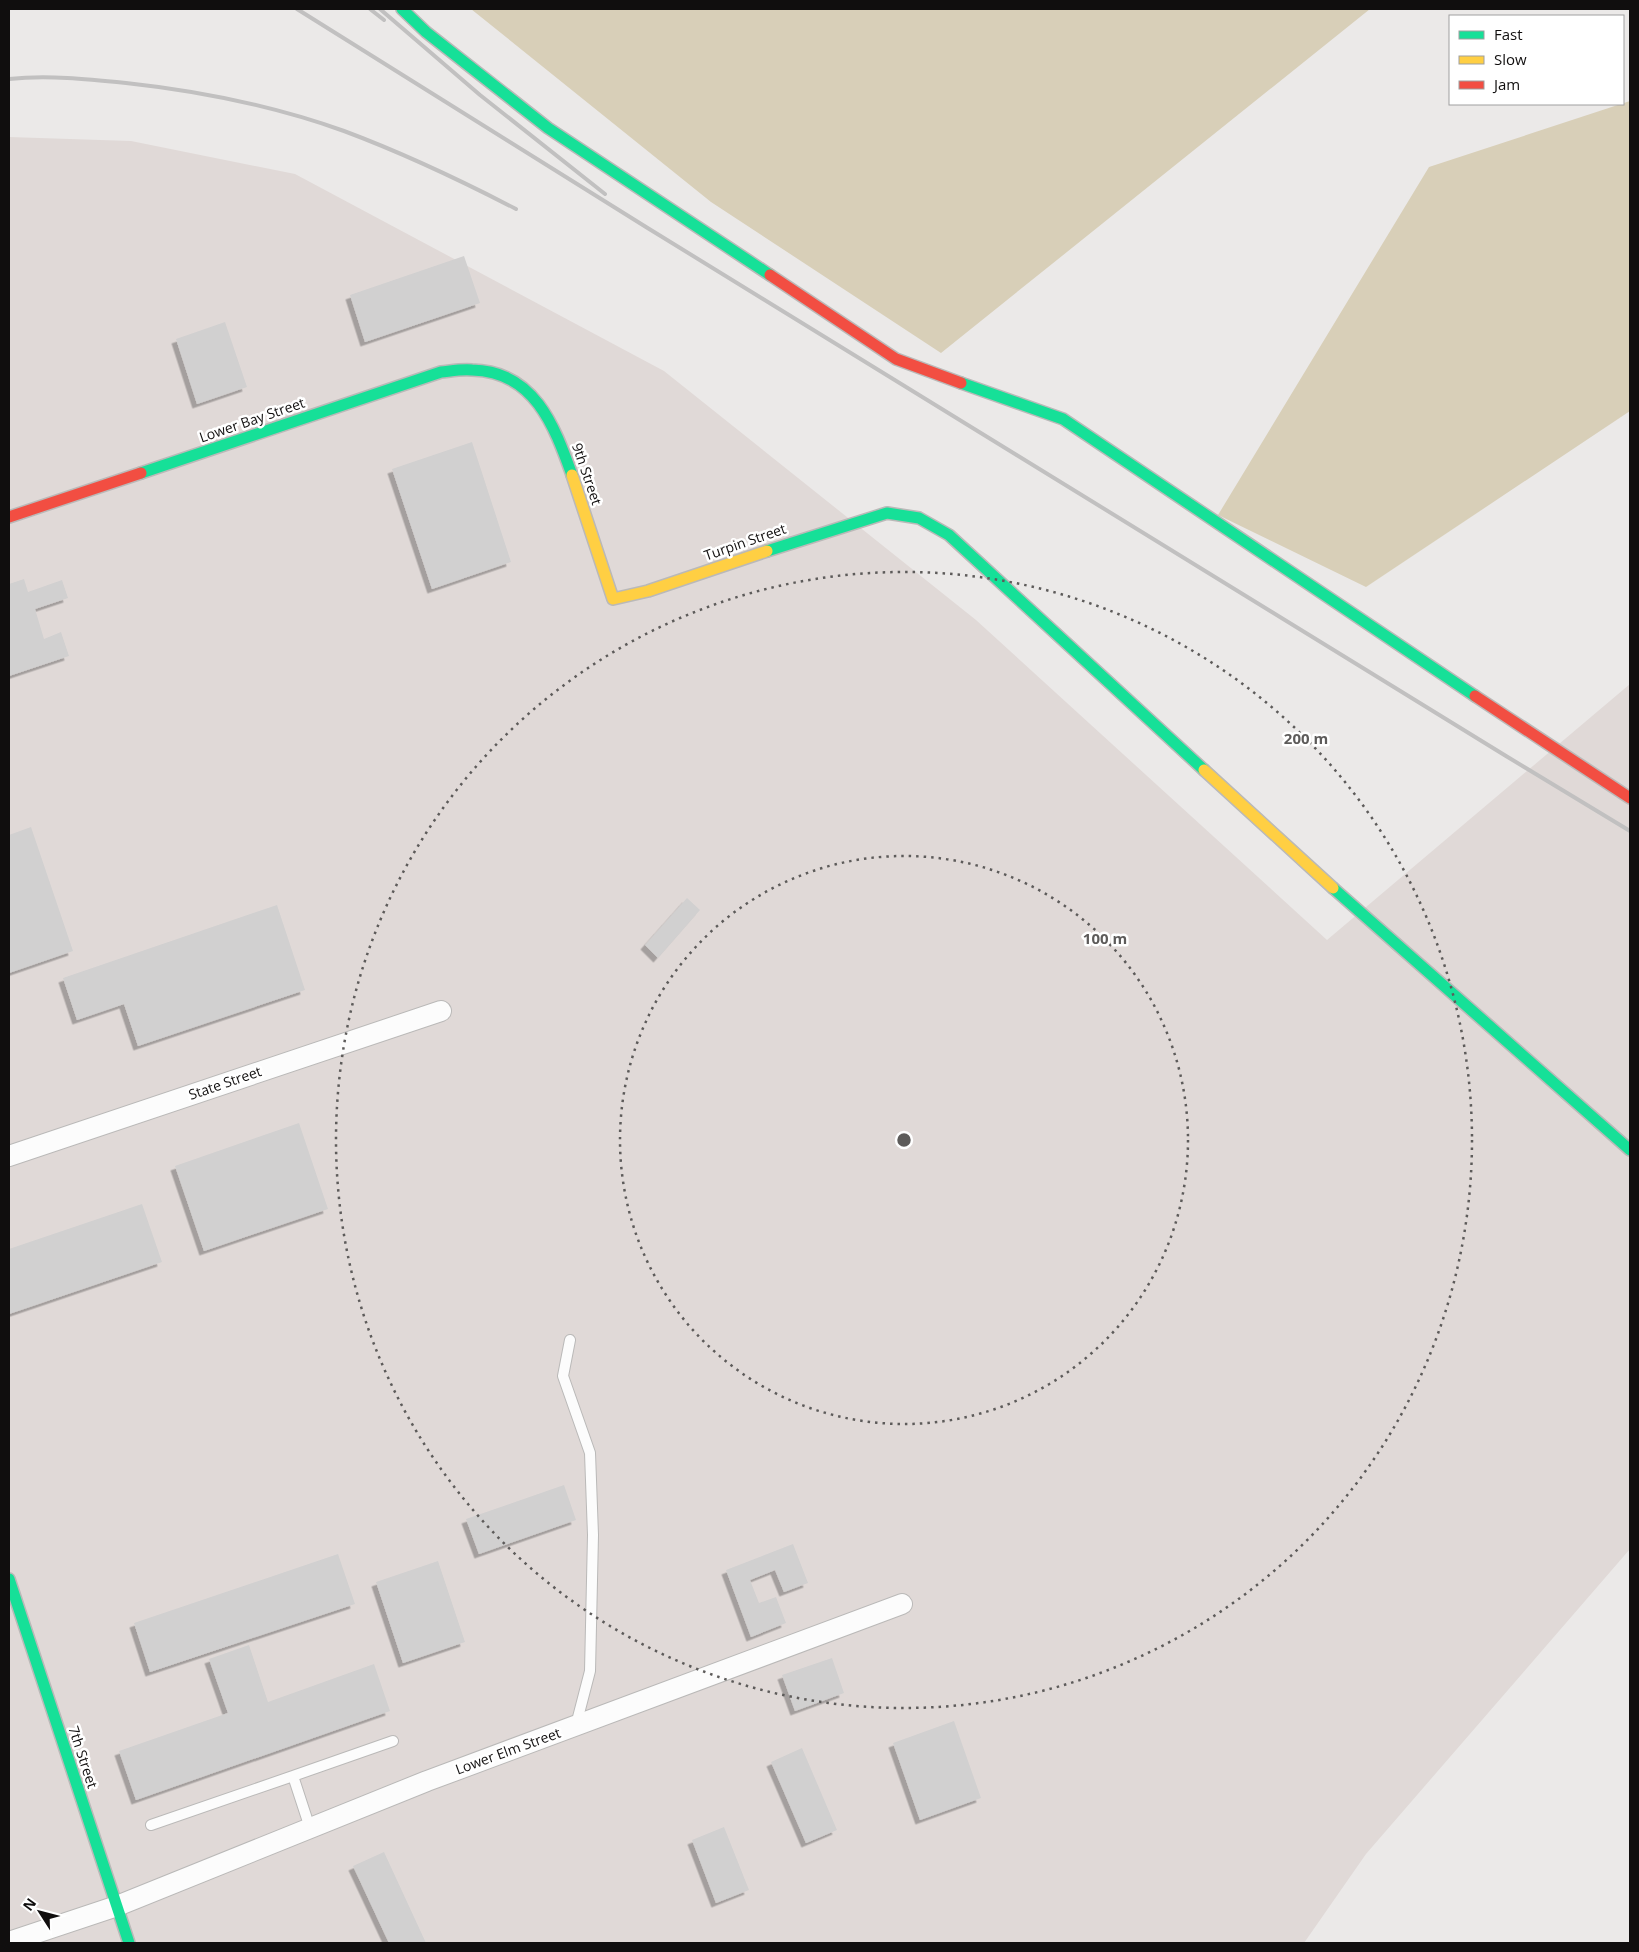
<svg xmlns="http://www.w3.org/2000/svg" width="1639" height="1952" font-family="'Open Sans',sans-serif">
<style>
.built{fill:#e0d9d7}
.forest{fill:#d8cfb8}
.building{fill:#d1d0d0;filter:url(#shadow)}
.lines{fill:none;stroke-linecap:round;stroke-linejoin:round}
.lane-casing{stroke:#bab9b8;stroke-width:12}
.street-casing{stroke:#bab9b8;stroke-width:22}
.fast-casing{stroke:#bab9b8;stroke-width:14}
.slow-casing{stroke:#bab9b8;stroke-width:14}
.jam-casing{stroke:#bab9b8;stroke-width:14}
.lane{stroke:#fcfcfc;stroke-width:10}
.street{stroke:#fcfcfc;stroke-width:20}
.fast{stroke:#16e098;stroke-width:11}
.slow{stroke:#ffcf43;stroke-width:11}
.jam{stroke:#f24e42;stroke-width:11}
.rail{stroke:#c1c0c0;stroke-width:4}
.ring{fill:none;stroke:#5d5b5a;stroke-width:2.5;stroke-dasharray:2.5 5}
.labels{text-anchor:middle;stroke-width:5;stroke-linejoin:round;paint-order:stroke}
.street-label{font-size:14px;fill:#100e0e;stroke:#fff}
.centre{fill:#5d5b5a;stroke:#fff;stroke-width:2.5}
.ring-label{font-size:15px;text-anchor:middle;font-weight:bold;fill:#5d5b5a;stroke:#fff;stroke-width:5;stroke-linejoin:round;paint-order:stroke}
</style>
<defs>
<filter id="shadow"><feDropShadow dx="-4.5" dy="4.5" stdDeviation="0" flood-color="#0004"/></filter>
</defs>
<rect width="100%" height="100%" fill="#ebe9e8"/>
<path class="built" d="M9,137l122,4 164,33 369,197 312,249 351,320 303,-256v865l-264,305 -62,89h-1295z"/>
<path class="forest" d="M471,9h899l-429,344 -230,-151z
M1630,101v310l-264,176 -148,-72 211,-348z"/>
<path class="building" d="M464,256l16,47 -115,39 -15,-47z
M225,322l22,65 -50,17 -21,-65z
M472,442l39,120 -79,27 -40,-120z
M24,579l4,13 34,-12 6,18 -33,11 9,30 17,-7 8,24 -60,20v-92z
M31,827l42,124 -64,22v-138z
M687,898l13,12 -42,48 -13,-13z
M277,905l28,85 -167,56 -14,-42 -47,16 -14,-42z
M299,1123l29,86 -124,42 -29,-85z
M142,1204l20,58 -153,52v-65z
M564,1485l12,35 -97,34 -13,-35z
M793,1544l15,39 -24,9 -9,-22 -25,10 9,23 17,-6 10,26 -35,14 -25,-67z
M338,1554l17,50 -205,68 -16,-49z
M438,1561l27,81 -62,21 -27,-81z
M249,1645l19,57 106,-38 16,47 -254,89 -17,-49 109,-38 -19,-54z
M832,1658l12,35 -49,18 -13,-36z
M954,1721l27,77 -61,22 -27,-77z
M802,1748l35,82 -31,13 -35,-81z
M724,1827l25,63 -33,13 -24,-63z
M384,1852l42,91h-37l-36,-77z"/>
<g class="lines">
<defs>
<path id="lane" d="M570,1340l-7,36 27,77 3,82 -3,136 -14,54
M293,1776l100,-35
M151,1825l142,-49 17,52"/>
<path id="street" d="M9,1156l432,-145
M9,1942l108,-36 310,-125 475,-177"/>
<path id="fast" d="M402,9l24,23 122,96 222,147
M961,383l102,36 412,277
M141,473l300,-101c10,-1 21,-3 31,-2 62,1 82,55 100,105
M767,551l120,-38 32,5 30,17 255,235
M1333,888l297,262
M9,1579l120,364"/>
<path id="slow" d="M572,475l41,124 35,-8 119,-40
M1204,770l129,118"/>
<path id="jam" d="M770,275l126,84 65,24
M9,517l132,-44
M1475,696l155,102"/>
</defs>
<use href="#lane" class="lane-casing"/>
<use href="#street" class="street-casing"/>
<use href="#fast" class="fast-casing"/>
<use href="#slow" class="slow-casing"/>
<use href="#jam" class="jam-casing"/>
<use href="#lane" class="lane"/>
<use href="#street" class="street"/>
<use href="#fast" class="fast"/>
<use href="#slow" class="slow"/>
<use href="#jam" class="jam"/>
<path class="rail" d="M297,9l349,218 860,529 124,75
M370,9l14,11
M380,9l100,86 125,99
M9,79c38,-4 78,0 117,4 74,8 148,23 218,48 59,22 116,49 172,78"/>
</g>
<g class="ring">
<circle cx="904" cy="1140" r="284"/>
<circle cx="904" cy="1140" r="568"/>
</g>
<g class="labels">
<g class="street-label">
<text transform="translate(252 420) rotate(-19)" y="5">Lower Bay Street</text>
<text transform="translate(587 474) rotate(71)" y="5">9th Street</text>
<text transform="translate(745 542) rotate(-19)" y="5">Turpin Street</text>
<text transform="translate(225 1083) rotate(-19)" y="5">State Street</text>
<text transform="translate(508 1751) rotate(-20)" y="5">Lower Elm Street</text>
<text transform="translate(83 1757) rotate(72)" y="5">7th Street</text>
</g>
</g>
<circle cx="904" cy="1140" r="8" class="centre"/>
<g class="ring-label">
<text x="1306" y="744">200 m</text>
<text x="1105" y="944">100 m</text>
</g>
<rect width="1639" height="1952" fill="none" stroke="#100e0e" stroke-width="20"/>
<rect x="1449" y="15" width="175" height="90" fill="#ffffff" stroke="#9f9f9f"/>
<rect x="1459" y="31" width="25" height="8" fill="#16e098" stroke="#9f9f9f"/>
<text x="1494" y="40" font-size="15" fill="#100e0e">Fast</text>
<rect x="1459" y="56" width="25" height="8" fill="#ffcf43" stroke="#9f9f9f"/>
<text x="1494" y="65" font-size="15" fill="#100e0e">Slow</text>
<rect x="1459" y="81" width="25" height="8" fill="#f24e42" stroke="#9f9f9f"/>
<text x="1494" y="90" font-size="15" fill="#100e0e">Jam</text>
<g transform="translate(40 1912) rotate(306)" stroke="#ffffff" stroke-width="4" paint-order="stroke">
<path d="M0-4L9 19L0 12L-9 19Z" fill="#100e0e"/>
<text y="-8" font-size="14" font-weight="bold" text-anchor="middle" fill="#100e0e">N</text>
</g>
</svg>
